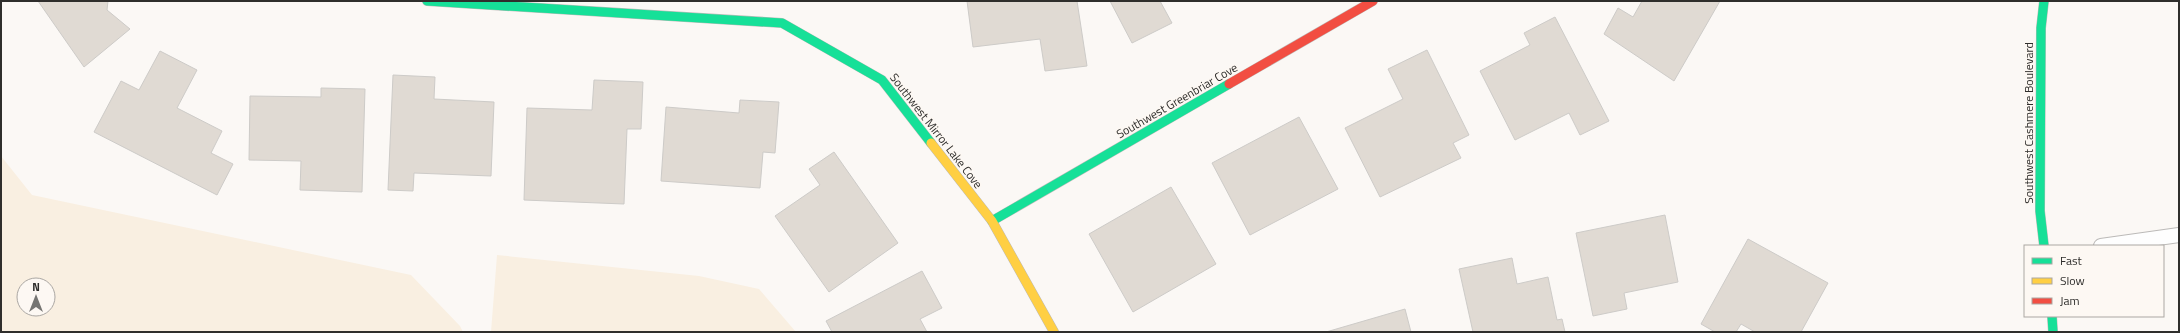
<svg xmlns="http://www.w3.org/2000/svg" width="2180" height="333" font-family="'Titillium Web',sans-serif">
<style>
.green{fill:#f9efe1;fill-rule:evenodd}
.building{fill:#e0dad3;stroke:#cdcbc8}
.lines{fill:none;stroke-linecap:round;stroke-linejoin:round}
.lane-casing{stroke:#bcbab8;stroke-width:16}
.fast-casing{stroke:#bcbab8;stroke-width:10}
.slow-casing{stroke:#bcbab8;stroke-width:10}
.jam-casing{stroke:#bcbab8;stroke-width:10}
.lane{stroke:#fefefe;stroke-width:14}
.fast{stroke:#16e098;stroke-width:9}
.slow{stroke:#ffcf43;stroke-width:9}
.jam{stroke:#f24e42;stroke-width:9}
.labels{text-anchor:middle;stroke-width:3;stroke-linejoin:round;paint-order:stroke}
.street-label{font-size:12px;fill:#2f2e2c;stroke:#fdf8f3}
</style>
<rect width="100%" height="100%" fill="#fbf8f5"/>
<path class="green" d="M1,156l31,39 379,80 49,51 3,6h-462zM24,285h24v24h-24z
M497,255l202,21 60,13 37,43h-305z"/>
<path class="building" d="M38,1h70l-1,9 23,19 -46,38z
M967,1h110l10,65 -42,5 -5,-32 -67,8z
M1110,1h50l12,22 -40,20z
M1642,1h78l-46,80 -70,-47 14,-26 15,9z
M1555,17l54,104 -29,14 -11,-22 -54,27 -35,-69 50,-26 -6,-12z
M1427,50l42,85 -16,8 8,15 -81,39 -35,-69 58,-29 -15,-30z
M160,51l37,19 -20,38 45,23 -11,22 22,11 -16,31 -123,-63 27,-51 18,9z
M393,75l42,2 -1,22 60,3 -3,74 -77,-3 -1,18 -25,-1z
M594,80l49,2 -2,47h-14l-3,75 -100,-4 3,-92 65,2z
M321,88l44,1 -3,103 -62,-2 1,-29 -52,-1 1,-64 71,1z
M740,100l39,2 -4,51 -12,-1 -3,36 -99,-7 5,-74 73,6z
M1299,117l39,72 -88,46 -38,-72z
M834,152l64,91 -69,49 -54,-76 45,-31 -11,-16z
M1171,187l45,77 -83,48 -44,-78z
M1665,215l13,67 -54,11 3,16 -34,7 -17,-83z
M1748,239l80,44 -27,49h-46l-14,-8 -5,8h-21l-14,-8z
M1512,258l5,26 31,-7 9,43 5,-1 3,13h-92l-14,-63z
M922,271l20,37 -22,11 7,13h-95l-6,-11z
M1405,309l6,23h-85z"/>
<g class="lines">
<defs>
<path id="lane" d="M2101,246l78,-11"/>
<path id="fast" d="M427,1l355,22 100,57 49,63
M2044,1l-3,27 -1,183 4,35
M992,221l237,-137
M2052,316l1,16"/>
<path id="slow" d="M931,143l61,78 62,111"/>
<path id="jam" d="M1229,84l144,-83"/>
</defs>
<use href="#lane" class="lane-casing"/>
<use href="#fast" class="fast-casing"/>
<use href="#slow" class="slow-casing"/>
<use href="#jam" class="jam-casing"/>
<use href="#lane" class="lane"/>
<use href="#fast" class="fast"/>
<use href="#slow" class="slow"/>
<use href="#jam" class="jam"/>
</g>
<g class="labels">
<g class="street-label">
<text transform="translate(1177 101) rotate(-30)" y="4">Southwest Greenbriar Cove</text>
<text transform="translate(2029 123) rotate(-90)" y="4">Southwest Cashmere Boulevard</text>
<text transform="translate(936 131) rotate(52)" y="4">Southwest Mirror Lake Cove</text>
</g>
</g>
<rect width="2180" height="333" fill="none" stroke="#2f2e2c" stroke-width="4"/>
<rect x="2024" y="245" width="140" height="72" fill="#fdf8f3" stroke="#aba7a3"/>
<rect x="2032" y="258" width="20" height="6" fill="#16e098" stroke="#aba7a3"/>
<text x="2060" y="265" font-size="12" fill="#2f2e2c">Fast</text>
<rect x="2032" y="278" width="20" height="6" fill="#ffcf43" stroke="#aba7a3"/>
<text x="2060" y="285" font-size="12" fill="#2f2e2c">Slow</text>
<rect x="2032" y="298" width="20" height="6" fill="#f24e42" stroke="#aba7a3"/>
<text x="2060" y="305" font-size="12" fill="#2f2e2c">Jam</text>
<g transform="translate(36 297)"><circle r="19" fill="#fdf8f3" stroke="#aba7a3"/>
<path d="M0-3L7 15L0 10L-7 15Z" fill="#767572"/>
<text y="-6" font-size="11" font-weight="bold" text-anchor="middle" fill="#2f2e2c">N</text>
</g>
</svg>
